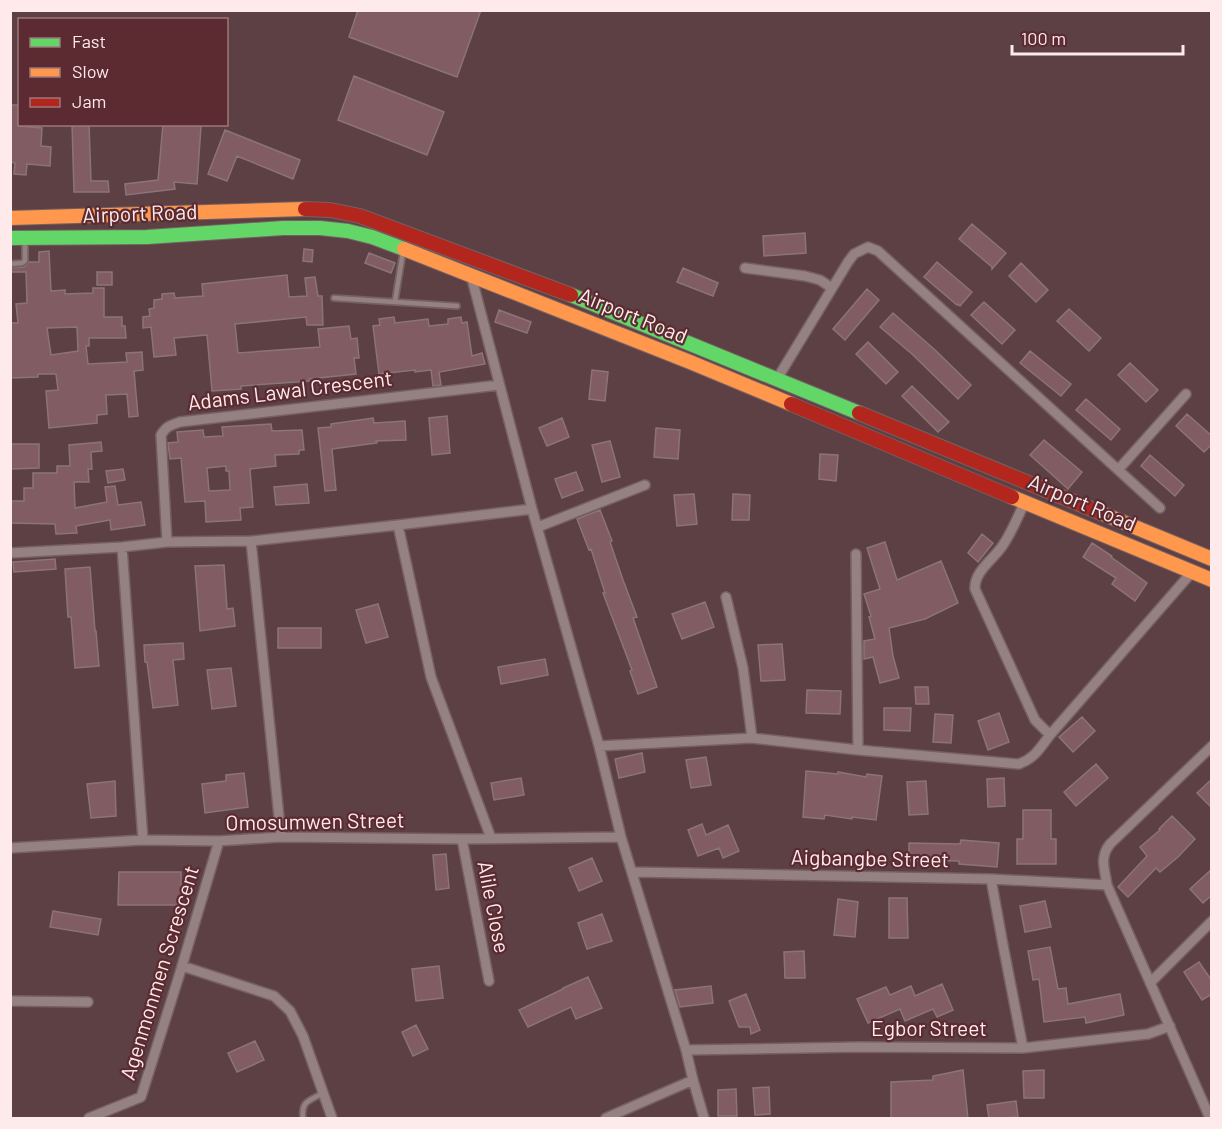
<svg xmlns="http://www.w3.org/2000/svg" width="1222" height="1129" font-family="Barlow,sans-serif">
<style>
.building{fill:#815c62;stroke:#8b7477;stroke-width:1.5;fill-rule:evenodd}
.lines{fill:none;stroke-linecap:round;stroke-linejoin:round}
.lane-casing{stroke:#756062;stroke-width:8}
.street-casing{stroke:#756062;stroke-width:12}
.fast-casing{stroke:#756062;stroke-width:16}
.slow-casing{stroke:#756062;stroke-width:16}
.jam-casing{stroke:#756062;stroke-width:16}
.lane{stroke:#968182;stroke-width:4.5}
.street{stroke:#968182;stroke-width:9}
.fast{stroke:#63d668;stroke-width:14}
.slow{stroke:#ff974d;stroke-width:14}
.jam{stroke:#b3261e;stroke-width:14}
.labels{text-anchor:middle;stroke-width:4.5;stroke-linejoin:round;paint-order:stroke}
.street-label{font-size:21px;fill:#feeaeb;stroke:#5b2b31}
</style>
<rect width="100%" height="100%" fill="#5c4044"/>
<path class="building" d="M358,10h123l-24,67 -108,-40z
M354,76l90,36 -17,43 -89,-35z
M10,105h10v21l22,2 -1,18 10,1 -1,19 -23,-2 -1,11 -12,-1 1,-11 -5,-1z
M72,124h17l2,57h17l1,11h-35z
M163,124l38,2 -4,58 -23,-2 1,7 -49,6 -1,-11 33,-4z
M225,130l75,30 -7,19 -56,-23 -10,25 -19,-7z
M972,224l34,29 -14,16v-2l-33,-28z
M805,233l1,20 -42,3 -1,-20z
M304,249l9,1 -1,12 -9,-1z
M49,251l2,40 14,-1v4l28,-1v-5h11v29h18v9h3l1,12h-37v8h-3l2,18 39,-2 -1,-9 16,-1 1,18 -9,1 4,45 -9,1 -2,-23 -21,1 1,19 -10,1v8l-48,5 -3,-37 12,-1 -2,-16h-18v3l-28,1v-55h8l-2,-19 11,-1 -1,-31h-16v-4l14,-1 5,-5h10v-10zM77,327l1,24 -27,4 -4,-27z
M369,253l26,10 -4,10 -26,-10z
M937,262l35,30 -12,14 -2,-2 -1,1 -33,-28z
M1021,263l27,27 -12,12 -27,-26z
M683,268l35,15 -5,13 -36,-14z
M97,272h15v13h-15z
M287,275l2,22 18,-1 -2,-18 10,-1 3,19h4l1,29h-16l-1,-8 -71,7 3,29 82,-6 -2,-18 31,-3 2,13 6,-1 2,20h-5l2,16 -47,5v2l-68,5v3l-29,2 -5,-56 -33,3 2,17 -22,2 -3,-30 -8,1v-11l7,-1 -1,-7 5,-1v-8l8,-1v-5l12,-1 1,5 28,-2 -1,-12z
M867,289l12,11 -34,40 -12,-11z
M984,302l31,28 -13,14 -31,-29z
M1069,309l32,29 -12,13 -32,-30z
M499,310l32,12 -4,11 -32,-11z
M893,313l42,37 36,35 -13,14 -46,-45 -32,-27z
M394,317l1,6 33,-4 1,7 19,-2v-5l13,-2 1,6 5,-1 5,34 10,-3 3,11 -46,8 2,13 -8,1 -2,-16 -16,2v-2l-36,4 -6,-48 7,-1 -1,-6z
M868,342l30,30 -12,12 -30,-30z
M1030,351l41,33 -10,12 -41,-33z
M1130,363l28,27 -12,12 -28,-27z
M592,370l16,2 -3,29 -16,-2z
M912,386l37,36 -11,10 -36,-36z
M1086,399l34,30 -9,11 -35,-30z
M1187,414l25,22v8l-8,8 -28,-26z
M447,416l3,37 -18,2 -3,-37z
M373,418l1,5 31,-2 1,19 -30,1 1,2 -45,6 4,41 -11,1 -7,-63 13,-1v-3z
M562,418l7,19 -22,9 -8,-18z
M271,424l1,7 30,-1 2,20h-5v4l-24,1 1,11 -26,3 3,38 -13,1 1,12 -35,2 -1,-21 -20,1 -4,-44 -11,1 -2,-16 10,-1 -1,-10 26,-2 1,7 19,-1 -1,-9zM226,466v5h3l1,19 -21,1 -2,-23z
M656,428l24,2 -2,29 -24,-2z
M1044,440l38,32 -14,17 -38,-34z
M610,441l10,36 -18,5 -10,-37z
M101,442l1,9 -11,1 1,17h-4l1,13h-15l1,26 32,-6 -2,-15 10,-1 3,19 23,-3 4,23 -34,5 -1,-10 -34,6 1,7 -21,1 -1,-10 -45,-1v-22h14v-13h9v-15h24v-7h13l-1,-21z
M10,444h29v24l-28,1z
M820,454l18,1 -2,26 -17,-2z
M1150,455l34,30 -9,11 -34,-30z
M123,469l2,11 -17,3 -2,-12z
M576,472l7,18 -21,8 -7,-19z
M307,484l2,19 -33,2 -2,-18z
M694,494l3,30 -20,2 -3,-31z
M733,494l17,1 -1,25h-17z
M600,510l12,31 -2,1 13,38 14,37 -4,1 24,69 -19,7 -8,-23 2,-1 -29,-77h2l-14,-44 -2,1 -12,-31z
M982,534l11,9 -15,19 -10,-9z
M885,542l12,38 44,-19 17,42 -33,16 -36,9 4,28 6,22 -19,5 -7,-26 -9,2v-18l11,-2 -6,-22 2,-1 -7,-22 16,-5 -13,-41z
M1092,543l20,13 -1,1 36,26 -12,18 -23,-17 4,-6 -33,-21z
M55,559l1,10 -42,3 -1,-10z
M224,565l3,44 6,-1 2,18 -35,5 -5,-65z
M90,567l5,64h1l3,35 -24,2 -4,-51h-3l-3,-48z
M705,602l9,25 -32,12 -10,-25z
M378,604l10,33 -22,6 -10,-33z
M278,628h43v20h-43z
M183,643l1,16 -11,1 5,45 -25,3 -6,-46h-2l-1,-17z
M782,644l3,36 -24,1 -3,-36z
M545,659l3,16 -47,9 -3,-17z
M231,668l5,38 -24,3 -5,-39z
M915,687h13l1,17h-13z
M807,690l34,1 -1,23 -34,-1z
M884,708h27l-1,23 -26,-1z
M999,713l10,29 -21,8 -10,-29z
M935,714l18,1 -2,28 -18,-1z
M1082,717l13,14 -22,21 -14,-15z
M642,753l3,19 -26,6 -4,-19z
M706,757l5,28 -20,3 -5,-28z
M1096,764l12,14 -32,28 -12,-14z
M806,771l32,3v-2l28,5 1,-3 15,2 -6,44 -24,-3v2l-27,-4 -1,4 -21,-2z
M244,773l4,34 -43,6 -3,-29 24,-3v-6z
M521,778l3,17 -30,5 -3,-17z
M1004,778l1,28 -17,1 -1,-28z
M1212,779v29l-15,-15z
M115,781l1,35 -25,2 -4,-34z
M926,781l2,33 -19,1 -2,-33z
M1023,810h28v29h5v25h-39v-25h6z
M1172,816l23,23 -17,18 -18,15 -4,-4 -28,29 -10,-10 29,-31 -7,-9 20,-17 -1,-1z
M702,824l4,11 22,-10 11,26 -16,7 -4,-10 -21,8 -10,-26z
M961,840l38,3 -2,24 -38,-3v-3l-50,-1v-17l51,1z
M446,854l3,34 -13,2 -3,-35z
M592,858l10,23 -23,10 -10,-23z
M1212,869v26l-9,8 -13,-14z
M119,872h62v33h-63z
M889,898h18l1,40h-19z
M838,899l20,3 -3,35 -21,-2z
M1045,901l6,26 -26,5 -5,-26z
M53,911l48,8 -3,16 -48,-8z
M602,914l10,27 -25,8 -9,-26z
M1050,947l8,42 8,-1 2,16 52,-10 4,21 -38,8 -1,-6 -41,5 -5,-43 -6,1 -5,-29z
M804,951l1,27h-20l-1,-26z
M1199,962l13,19v13l-10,6 -18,-28z
M439,966l4,32 -27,3 -4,-32z
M588,977l14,31 -26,11 -5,-12 -43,20 -9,-17 44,-21v-1z
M942,984l11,26 -16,7 -4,-8 -28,12 -5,-12 -32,14 -11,-24 29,-12 4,8 21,-9 4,10z
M711,986l2,17 -33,4 -5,-17z
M746,994l14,36 -9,4 -1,-7h-11l-10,-26z
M416,1025l12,24 -15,7 -11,-24z
M255,1041l9,19 -27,12 -9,-19z
M963,1070l5,49h-77v-37l42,-2v-4z
M1044,1070v28h-20l-1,-27z
M769,1087l1,27 -15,1 -2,-27z
M736,1089l1,27h-19v-26z
M1016,1101l2,16 -29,2 -2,-14z"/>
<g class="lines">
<defs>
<path id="lane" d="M10,264l12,-1 3,-2v-21
M334,298l123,8
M395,301l8,-49
M303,1118c-2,-17 6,-17 20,-25"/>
<path id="street" d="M745,268l60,8 15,4 12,8
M471,275l61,234 67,237 22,91 65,213 7,30 11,38
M777,379l71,-117 6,-8 14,-7 10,4 282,257
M1118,470l68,-76
M1025,502c-7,14 -13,30 -22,43 -9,14 -29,26 -28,44l60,131 15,15
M398,525l33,152 60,161
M538,527l107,-42
M251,541l30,296
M167,542l-6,-107c5,-9 10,-10 19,-13l319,-37
M122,547l21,293
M10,553l112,-6 45,-5 84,-1 147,-16 134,-16
M856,554l2,196
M726,597l17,71 9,70
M599,746l153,-8 106,12 161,14c16,-6 21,-16 31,-29l142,-163
M462,839l27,142
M10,848l133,-8 76,1 62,-4 181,2 159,-2
M632,872l359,7 116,6
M991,879l12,66 20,103
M182,966l92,30 16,15 13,25 29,82
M1150,983l62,-62
M10,1001l78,1
M686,1050l173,-3 164,1 125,-14 22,-8
M89,1118l52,-21 38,-121 40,-135
M606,1118l87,-38
M1210,1118l-103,-233c-2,-16 -8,-27 3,-41l102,-98"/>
<path id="fast" d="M10,238l137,-1 136,-9h37l28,3 24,6 32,12
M571,295l288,118"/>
<path id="slow" d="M10,218l295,-9
M404,249l286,113 101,42
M1012,497l200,83
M1101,513l111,46"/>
<path id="jam" d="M305,209l25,1 30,6 211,79
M791,404l221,93
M859,413l242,100"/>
</defs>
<use href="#lane" class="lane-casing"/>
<use href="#street" class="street-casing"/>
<use href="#fast" class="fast-casing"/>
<use href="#slow" class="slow-casing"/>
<use href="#jam" class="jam-casing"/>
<use href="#lane" class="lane"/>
<use href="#street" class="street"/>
<use href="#fast" class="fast"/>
<use href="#slow" class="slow"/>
<use href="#jam" class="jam"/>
</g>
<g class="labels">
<g class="street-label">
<text transform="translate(140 214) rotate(-2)" y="7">Airport Road</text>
<text transform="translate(633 316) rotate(22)" y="7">Airport Road</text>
<text transform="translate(290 391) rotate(-7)" y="7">Adams Lawal Crescent</text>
<text transform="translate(1082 503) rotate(23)" y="7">Airport Road</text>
<text transform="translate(315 822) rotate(-1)" y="7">Omosumwen Street</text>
<text transform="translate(870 859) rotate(1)" y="7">Aigbangbe Street</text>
<text transform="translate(493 907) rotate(79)" y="7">Alile Close</text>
<text transform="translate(160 973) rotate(-73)" y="7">Agenmonmen Screscent</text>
<text x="929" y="1036">Egbor Street</text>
</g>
</g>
<rect width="1222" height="1129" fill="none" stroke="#feeaeb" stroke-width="24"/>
<rect x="18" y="18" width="210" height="108" fill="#5b2b31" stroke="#9c777b" stroke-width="1.5"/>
<rect x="30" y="38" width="30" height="9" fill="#63d668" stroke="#9c777b" stroke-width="1.5"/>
<text x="72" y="48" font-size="18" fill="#feeaeb">Fast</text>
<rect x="30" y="68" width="30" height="9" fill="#ff974d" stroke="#9c777b" stroke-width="1.5"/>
<text x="72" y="78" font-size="18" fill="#feeaeb">Slow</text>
<rect x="30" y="98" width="30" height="9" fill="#b3261e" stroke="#9c777b" stroke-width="1.5"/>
<text x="72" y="108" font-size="18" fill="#feeaeb">Jam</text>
<path d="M1012 45v9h171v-9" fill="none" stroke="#feeaeb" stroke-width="3"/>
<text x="1021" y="45" font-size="18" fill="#feeaeb" stroke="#5b2b31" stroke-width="4.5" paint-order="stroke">100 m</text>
</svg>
